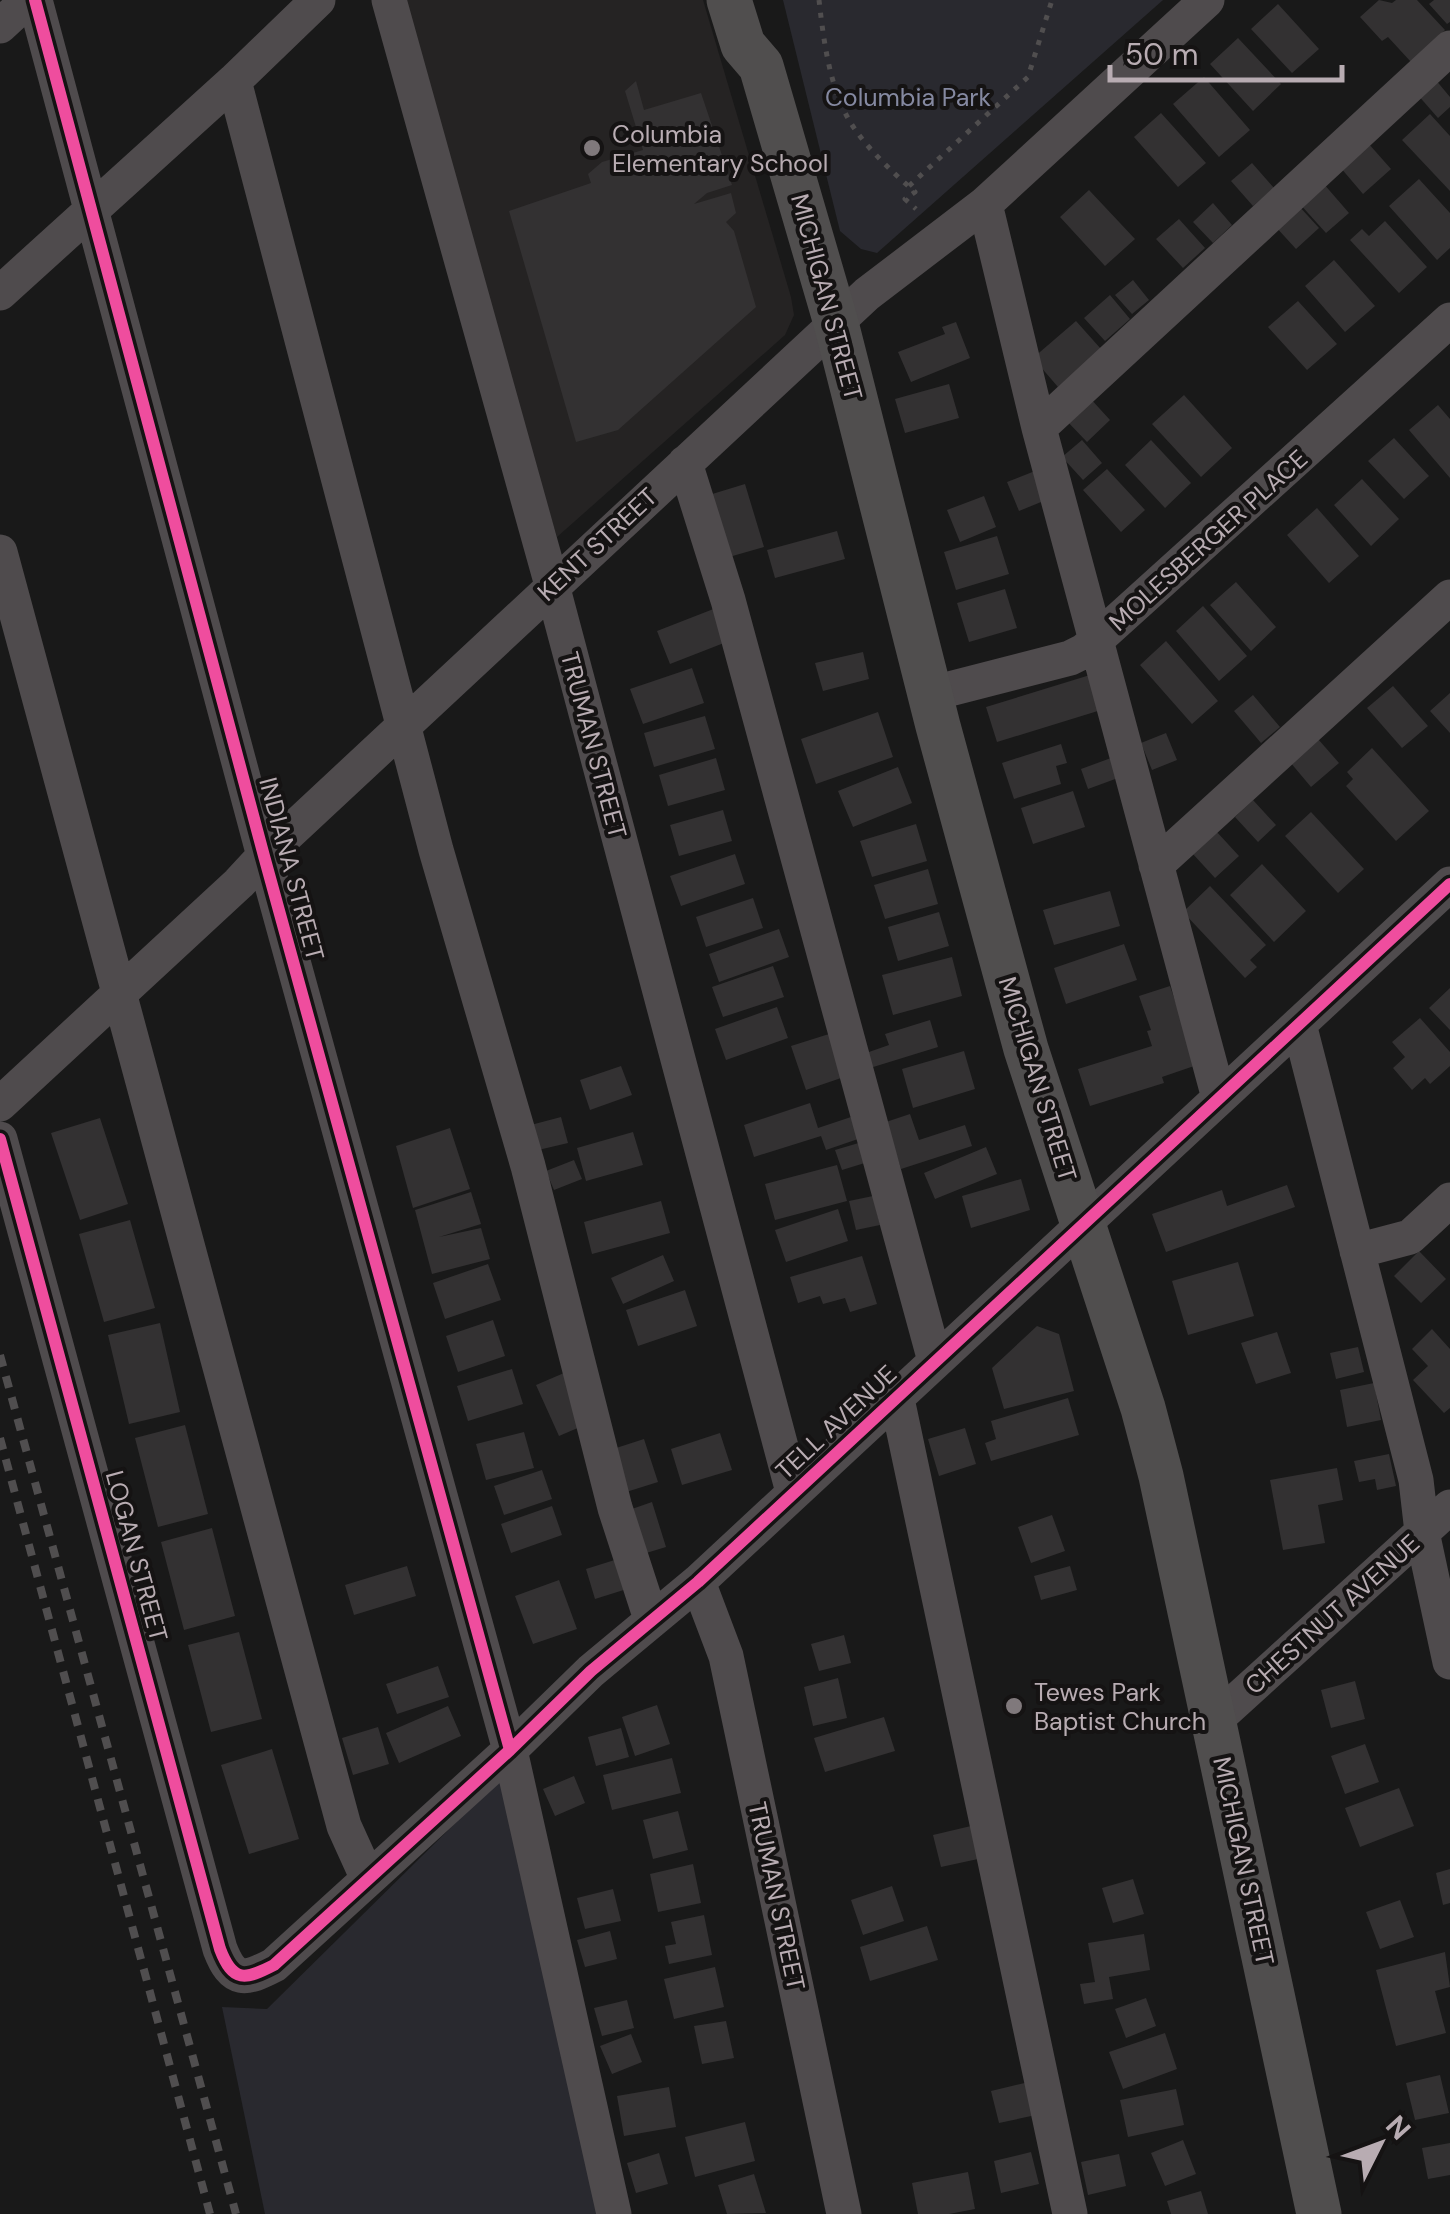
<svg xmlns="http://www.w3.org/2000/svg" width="1450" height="2214" font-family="'DM Sans',sans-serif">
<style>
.built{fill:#252323}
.green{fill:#29292f}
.building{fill:#333132}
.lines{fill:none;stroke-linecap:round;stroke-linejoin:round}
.path{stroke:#504e4f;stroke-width:5;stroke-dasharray:5 8;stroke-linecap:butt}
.minor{stroke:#4f4b4d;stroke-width:35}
.major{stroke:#504e4e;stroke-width:45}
.rail{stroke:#504e4f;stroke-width:8;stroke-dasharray:12 10;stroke-linecap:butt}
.cycleway-casing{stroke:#151313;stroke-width:19}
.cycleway{stroke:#ef4d9e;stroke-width:12}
.poi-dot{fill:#80797c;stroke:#151313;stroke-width:4}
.labels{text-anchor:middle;stroke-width:8;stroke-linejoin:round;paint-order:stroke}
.park-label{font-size:25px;fill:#8589a1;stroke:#151313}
.poi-label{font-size:25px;fill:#b8acb2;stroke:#151313;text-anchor:start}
.street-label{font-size:25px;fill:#b8acb2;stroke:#151313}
</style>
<rect width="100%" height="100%" fill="#191919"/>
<path class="built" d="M390,0h313l88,297 3,18 -9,20 -228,202z"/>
<path class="green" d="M783,0h380l-286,253 -16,-4 -21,-18z
M501,1778l99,436h-335l-43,-207 45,2z"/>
<path class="building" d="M1379,0l13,3 4,-3h21l28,30 -34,32 -23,-25 -6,4 -22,-24z
M1434,0h16v22l-3,2 -18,-20z
M1278,4l41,45 -27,24 -41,-44z
M1238,38l43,46 -28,27 -43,-47z
M1204,77l46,53 -31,27 -46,-53z
M1435,79l15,18v10l-12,11 -21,-24z
M636,81l8,29 57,-17 31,92 -25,8 -13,11 37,-11 5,20 -10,9 8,9 22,76 -138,123 -42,12 -67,-231 82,-28 -3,-9 14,-12 41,-12 -18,-59z
M1161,113l45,50 -28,24 -44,-50z
M1430,114l20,22v55l-48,-51z
M1368,143l23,26 -28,25 -23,-27z
M1252,163l22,25 -21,18 -22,-25z
M1419,179l31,34v35l-13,12 -48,-54z
M1323,183l26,30 -23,20 -27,-30z
M1089,190l46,49 -30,27 -45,-49z
M1213,203l19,22 -19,18 -20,-21z
M1298,205l21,23 -23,21 -21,-23z
M1179,219l26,29 -22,20 -27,-29z
M1385,221l42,46 -28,26 -49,-53 12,-11 7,7z
M1334,260l41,46 -30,26 -40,-46z
M1133,280l16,20 -17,14 -17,-19z
M1110,295l20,24 -25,22 -21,-23z
M1298,301l39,43 -30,26 -39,-43z
M1076,321l25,28 -43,38 -25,-29z
M956,322l14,36 -59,24 -13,-30 47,-18 -3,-7z
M949,384l10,34 -54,15 -10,-34z
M1184,395l48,53 -31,29 -49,-53z
M1089,397l21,23 -23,22 -22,-23z
M1438,405l12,14v59l-41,-48z
M1394,438l35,38 -25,23 -36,-38z
M1082,440l20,23 -19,17 -21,-23z
M1151,440l40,43 -26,25 -40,-43z
M1107,469l38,41 -24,22 -38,-42z
M1035,471l11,29 -27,11 -12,-29z
M1362,479l37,40 -28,27 -37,-41z
M745,484l19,63 -35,10 -20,-62z
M984,496l12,31 -36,15 -13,-32z
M1317,508l42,48 -30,27 -42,-48z
M837,531l8,28 -70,19 -8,-28z
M997,536l12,38 -53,16 -12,-38z
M1236,582l40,45 -25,24 -41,-46z
M1005,589l12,39 -48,14 -12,-39z
M1203,606l44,50 -28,25 -43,-50z
M716,608l13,33 -59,23 -13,-33z
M1166,641l52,60 -26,23 -52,-59z
M863,652l6,27 -46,12 -8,-28z
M692,668l12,35 -61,21 -13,-35z
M1090,675l11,35 -104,32 -11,-35z
M1393,686l35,40 -26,22 -35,-40z
M1450,693v40l-20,-22z
M1253,695l27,32 -19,16 -27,-32z
M878,712l15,45 -77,27 -15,-45z
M705,716l10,33 -61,18 -10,-34z
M1166,733l11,27 -25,10 -11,-27z
M1318,739l21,24 -28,24 -21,-25z
M1061,744l6,19 -11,3 5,18 -47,15 -12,-36z
M1372,748l57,63 -33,30 -50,-55 7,-7 -6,-7z
M716,758l9,32 -57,16 -9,-31z
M1111,758l7,20 -30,11 -7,-20z
M898,767l14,36 -59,24 -15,-36z
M1073,791l12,36 -52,17 -12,-36z
M1253,800l23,25 -18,17 -23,-25z
M723,810l9,31 -53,15 -9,-31z
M1311,812l53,57 -26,24 -53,-57z
M916,824l11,37 -55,16 -12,-36z
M1216,831l23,25 -24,22 -23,-25z
M735,854l10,30 -64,22 -11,-30z
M1262,864l44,47 -32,31 -44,-47z
M928,869l10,35 -53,15 -11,-34z
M1210,886l56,59 -16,15 7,7 -12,11 -62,-66z
M1110,891l10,35 -66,19 -11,-35z
M753,898l10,30 -57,19 -10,-30z
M939,912l10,34 -51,15 -10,-34z
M779,929l10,28 -70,25 -10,-28z
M1124,944l13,36 -71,24 -12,-36z
M952,957l10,39 -69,19 -11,-40z
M773,966l11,31 -61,20 -11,-30z
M1170,986l27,79 -35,12 2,6 -74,23 -12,-37 74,-23 -5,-15 4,-1 -12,-34z
M1450,988v42l-21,-22z
M777,1007l11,31 -62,22 -11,-31z
M1420,1018l30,34v14l-20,18 -5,-6 -13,12 -19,-22 12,-11 -13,-15z
M930,1020l8,27 -68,21 -4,-15 23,-8 -4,-11z
M829,1034l15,43 -38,13 -15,-44z
M964,1051l11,38 -62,19 -11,-39z
M621,1066l11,29 -42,15 -10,-30z
M810,1103l8,25 33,-11 7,22 -32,11 -5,-14 -67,21 -10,-32z
M910,1114l9,26 46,-15 7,21 -71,23 -15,-47z
M561,1117l7,26 -34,8 -7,-25z
M100,1118l28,86 -48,16 -29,-87z
M450,1128l20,61 -57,19 -17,-62z
M633,1132l10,33 -57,16 -9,-33z
M862,1142l6,20 -26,8 -7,-20z
M986,1147l11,27 -62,25 -11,-26z
M574,1160l8,19 -28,11 -8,-19z
M837,1165l10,36 -72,19 -10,-36z
M1021,1179l9,31 -59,18 -9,-32z
M1287,1185l8,22 -129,45 -14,-38 70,-24 5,16z
M471,1192l10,32 -42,13 42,-9 9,31 -58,15 -17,-64z
M873,1196l7,29 -24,5 -7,-29z
M661,1201l9,32 -78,21 -8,-32z
M838,1209l10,32 -62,21 -11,-32z
M130,1220l25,88 -51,14 -25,-88z
M1419,1251l27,28 -25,24 -27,-27z
M663,1255l11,26 -51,23 -12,-26z
M862,1256l15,48 -27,8 -5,-14 -22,6 -3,-8 -22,7 -8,-26z
M1238,1262l16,54 -66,19 -16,-54z
M488,1264l13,36 -56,19 -12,-36z
M685,1290l12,36 -59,20 -12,-36z
M493,1320l12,36 -47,16 -12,-36z
M160,1323l20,89 -51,12 -21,-89z
M1037,1326l22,8 15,57 -70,18 -12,-41z
M1432,1329l18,20v59l-6,5 -31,-33 15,-14 -16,-17z
M1277,1332l14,41 -35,11 -15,-41z
M1358,1347l6,25 -28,7 -6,-26z
M512,1369l11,35 -55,17 -11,-35z
M564,1373l23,51 -28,12 -23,-51z
M1374,1383l7,37 -34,7 -7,-37z
M1068,1398l11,37 -88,26 -6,-18 11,-4 -5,-18z
M185,1425l23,89 -50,13 -23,-89z
M965,1428l11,36 -37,12 -11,-37z
M524,1432l10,36 -48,12 -10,-36z
M720,1433l12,37 -50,15 -11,-36z
M644,1439l14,43 -35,11 -13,-43z
M1389,1454l7,32 -19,4 -2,-11 -16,3 -5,-21z
M1337,1468l6,32 -25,5 7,38 -42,7 -13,-70z
M542,1470l10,29 -48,16 -10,-29z
M652,1502l14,45 -23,7 -14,-44z
M552,1506l10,29 -51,18 -10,-29z
M1052,1515l13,36 -34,12 -13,-36z
M212,1528l23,88 -51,14 -23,-88z
M621,1558l9,30 -35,11 -9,-30z
M407,1566l9,30 -62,19 -9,-30z
M1070,1566l7,24 -36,10 -7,-24z
M559,1580l18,49 -44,15 -18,-48z
M239,1632l23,87 -51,13 -23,-87z
M844,1635l7,28 -32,8 -8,-27z
M438,1666l11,31 -52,17 -11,-30z
M838,1678l9,40 -34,8 -9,-39z
M1355,1681l10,38 -34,9 -10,-38z
M657,1705l13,39 -35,12 -13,-39z
M448,1706l13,30 -62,27 -13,-30z
M884,1717l11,34 -70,21 -11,-34z
M378,1727l11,37 -36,11 -11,-37z
M621,1728l8,29 -33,9 -8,-29z
M1365,1744l14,38 -34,12 -14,-38z
M272,1749l27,90 -50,15 -28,-89z
M672,1758l9,35 -69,17 -9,-35z
M574,1776l11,27 -30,13 -12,-27z
M1399,1788l15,38 -54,21 -15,-39z
M678,1811l10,39 -35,9 -10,-39z
M971,1826l7,33 -37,8 -8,-32z
M693,1864l8,39 -43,9 -8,-38z
M1450,1869v34l-7,2 -7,-32z
M1133,1879l11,35 -31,9 -11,-35z
M892,1886l12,35 -41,14 -12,-35z
M613,1889l8,32 -36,8 -8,-31z
M1400,1900l14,37 -34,12 -14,-37z
M704,1915l8,40 -43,9 -4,-18 11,-2 -5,-22z
M927,1926l11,34 -68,21 -10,-34z
M610,1931l7,28 -32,8 -8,-27z
M1144,1934l6,36 -41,7 4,22 -29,5 -4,-20 15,-2 -7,-39z
M1445,1952l5,35 -15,4 11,42 -50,13 -20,-76z
M715,1967l9,40 -50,12 -10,-40z
M1146,1998l10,28 -30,12 -11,-29z
M627,2000l7,28 -32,8 -8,-28z
M726,2021l8,37 -32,6 -8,-38z
M1165,2033l12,36 -54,20 -14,-37z
M631,2034l11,28 -30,12 -12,-28z
M1440,2075l9,38 -34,7 -9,-37z
M1029,2082l7,33 -37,8 -8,-32z
M669,2087l7,40 -52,9 -7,-40z
M1176,2089l8,36 -56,12 -8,-37z
M745,2122l10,39 -60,16 -10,-40z
M1183,2140l13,34 -31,12 -14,-33z
M1450,2143v32l-22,4 -6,-31z
M1031,2152l8,32 -38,9 -7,-32z
M659,2153l9,31 -32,9 -9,-30z
M1119,2154l7,32 -38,9 -7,-33z
M968,2172l7,37 -26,5h-31l-6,-31z
M754,2174l12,39 -39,1 -9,-29z
M1201,2191l7,23h-37l-4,-13z"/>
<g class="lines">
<path class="path" d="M819,0c4,35 9,76 24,108 13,31 47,62 72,84l-10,7 11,10
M909,186l119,-109 24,-77"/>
<path class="minor" d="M35,0l229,856 246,894 104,464
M389,0l163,585 241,907
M0,26l28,-26
M234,81l202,769 92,316 87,342 36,111
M985,204l54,224 180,670
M0,293l234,-212 84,-81
M1039,428l411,-380
M685,463l43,137 207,761
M0,552l344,1274 24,53
M930,694l140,-36 14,-7 366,-331
M1156,865l294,-268
M1299,1024l117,456 6,52 28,130
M0,1104l239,-221 25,-27 572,-533 31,-29 118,-90 222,-204
M0,1139l220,810c13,34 25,31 54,16l236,-215 81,-79 107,-89 752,-698
M1357,1251l53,-14 40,-37
M897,1399l173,815
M698,1582l28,74 118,558
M1214,1721l236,-214"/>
<path class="major" d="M729,0l14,45 18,21 75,257 102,403 88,323 117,359 18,68 158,738"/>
<path class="rail" d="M0,1355l236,859
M0,1438l210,776"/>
<defs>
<path id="cycleway" d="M35,0l229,856 246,894
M0,1139l220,810c13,34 25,31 54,16l236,-215 81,-79 107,-89 752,-698"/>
</defs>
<use href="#cycleway" class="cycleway-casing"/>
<use href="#cycleway" class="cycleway"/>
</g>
<g class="poi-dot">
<circle cx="592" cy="148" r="10"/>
<circle cx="1014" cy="1706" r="10"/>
</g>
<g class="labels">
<g class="park-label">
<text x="908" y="106">Columbia Park</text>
</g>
<g class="poi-label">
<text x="612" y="143">Columbia<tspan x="612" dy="29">Elementary School</tspan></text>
<text x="1034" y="1701">Tewes Park<tspan x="1034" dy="29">Baptist Church</tspan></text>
</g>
<g class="street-label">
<text transform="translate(827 297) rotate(75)" y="9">MICHIGAN STREET</text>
<text transform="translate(1208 540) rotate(-42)" y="9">MOLESBERGER PLACE</text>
<text transform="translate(597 544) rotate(-43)" y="9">KENT STREET</text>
<text transform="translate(594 745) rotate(75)" y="9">TRUMAN STREET</text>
<text transform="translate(292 869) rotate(75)" y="9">INDIANA STREET</text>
<text transform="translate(1038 1079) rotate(73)" y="9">MICHIGAN STREET</text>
<text transform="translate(836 1422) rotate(-43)" y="9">TELL AVENUE</text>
<text transform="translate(137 1556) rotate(75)" y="9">LOGAN STREET</text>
<text transform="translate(1332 1614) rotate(-42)" y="9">CHESTNUT AVENUE</text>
<text transform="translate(1244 1861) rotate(78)" y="9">MICHIGAN STREET</text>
<text transform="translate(777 1896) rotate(78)" y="9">TRUMAN STREET</text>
</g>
</g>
<g transform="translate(1380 2144) rotate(48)" stroke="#151313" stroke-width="8" paint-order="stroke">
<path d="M0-8L18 38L0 25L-18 38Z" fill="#b8acb2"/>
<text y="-15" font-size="28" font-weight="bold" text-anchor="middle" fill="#b8acb2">N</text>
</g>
<path d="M1110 65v15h232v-15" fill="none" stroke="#b8acb2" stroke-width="5"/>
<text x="1125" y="65" font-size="30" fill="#b8acb2" stroke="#151313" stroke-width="8" paint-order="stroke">50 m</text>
</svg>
